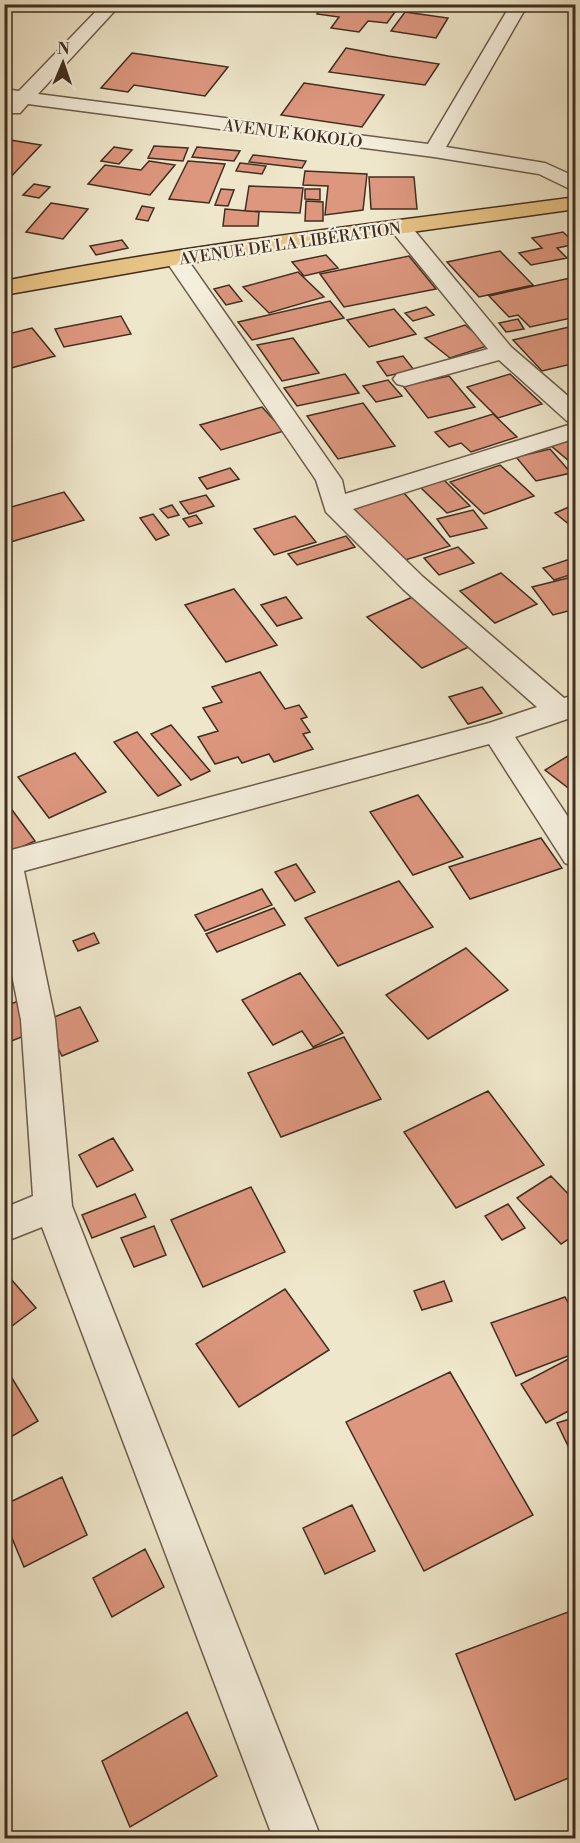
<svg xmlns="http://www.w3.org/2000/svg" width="580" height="1843" font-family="'Libre Bodoni',serif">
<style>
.building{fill:#dd977f;stroke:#402e20;stroke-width:1.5}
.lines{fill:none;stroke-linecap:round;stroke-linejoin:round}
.minor-casing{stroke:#6c5c4b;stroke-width:3}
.highway-casing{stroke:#402e20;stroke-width:3}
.minor{fill:#f5efdd;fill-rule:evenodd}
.highway{fill:#e8c486;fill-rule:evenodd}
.labels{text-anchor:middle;stroke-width:4.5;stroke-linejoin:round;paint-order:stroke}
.far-street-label{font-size:16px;fill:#402e20;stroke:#f5efdd}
</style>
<rect width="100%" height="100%" fill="#efe7cb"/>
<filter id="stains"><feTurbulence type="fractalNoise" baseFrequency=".00333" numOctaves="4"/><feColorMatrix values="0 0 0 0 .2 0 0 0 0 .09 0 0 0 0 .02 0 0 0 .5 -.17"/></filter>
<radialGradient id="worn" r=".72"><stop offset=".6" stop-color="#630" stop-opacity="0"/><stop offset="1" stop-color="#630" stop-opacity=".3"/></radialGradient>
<path class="building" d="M324,4h18l53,8 -8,11 -19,-2 -9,11 -28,-4 8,-11 -22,-3z
M405,12l43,6 -12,20 -45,-7z
M346,48l42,8 51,8 -14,21 -96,-13z
M132,53l96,14 -23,29 -71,-11 -6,7 -27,-4z
M304,83l80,12 -22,32 -81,-12z
M4,139l37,6 -34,36 -3,-1z
M154,146l34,2 -5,13 -35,-3z
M114,147l18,3 -13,14 -18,-3z
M197,147l43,4 -6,10 -42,-4z
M253,155l53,6 -4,7 -53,-6z
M149,161l26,4 -25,30 -62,-11 17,-19 36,5z
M188,161l37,3 -16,39 -40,-4z
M240,163l26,3 -4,8 -26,-3z
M305,171l62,3 -4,36 -38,5 3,-29 -25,-1z
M369,177h45l3,32h-46z
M34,184l16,3 -11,11 -16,-3z
M249,186l54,2 -3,25 -55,-2z
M221,189l13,1 -6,16 -13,-1z
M305,189h15v11l-15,-1z
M306,201l17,1v19h-18z
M51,203l37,6 -25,30 -37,-7z
M142,206l12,2 -6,13 -12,-2z
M225,209l34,3 -1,14h-35z
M563,232l13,12 -19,4 10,10 -36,7 -12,-12 23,-5 -10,-10z
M122,240l6,8 -32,7 -6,-9z
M500,251l33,34 -54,12 -32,-35z
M326,255l12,13 -34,8 -12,-14z
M409,256l27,33 -92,18 -24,-33z
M298,272l26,25 -55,16 -26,-26z
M570,278l6,5v34l-46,10 -12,-12 -9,2 -20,-21z
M229,285l13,16 -16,4 -12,-16z
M330,301l14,17 -92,22 -14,-18z
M426,307l8,8 -21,6 -8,-8z
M394,309l22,25 -47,13 -22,-27z
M121,316l10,18 -67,13 -9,-18z
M518,319l6,10 -18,3 -7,-9z
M465,325l25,20 -40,13 -25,-20z
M569,327l7,7v29l-34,8 -29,-31z
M32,328l23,28 -51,14v-35z
M293,338l26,35 -37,8 -25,-36z
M403,356l11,14 -27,6 -10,-14z
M345,374l14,19 -62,13 -13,-18z
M510,374l32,30 -44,14 -31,-31z
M449,376l26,31 -47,11 -25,-32z
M388,380l14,16 -26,6 -13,-16z
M363,403l32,43 -57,13 -31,-43z
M262,407l22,24 -63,19 -21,-25z
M493,414l24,23 -46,15 -10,-9 -12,4 -14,-15z
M576,435v31h-1l-25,-21z
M550,449l21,24 -35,8 -20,-24z
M500,465l34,31 -50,18 -34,-32z
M230,468l9,11 -32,10 -8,-11z
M442,478l28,28 -23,7 -28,-27z
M64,492l20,28 -80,24v-35z
M404,493l46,53 -51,16 -46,-54z
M206,495l8,11 -25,8 -9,-12z
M576,504v26l-21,-17z
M172,505l7,10 -11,3 -8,-9z
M473,510l14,18 -37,9 -13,-18z
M153,514l16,21 -13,5 -16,-22z
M196,515l6,8 -13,4 -6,-8z
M295,516l21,26 -42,13 -20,-26z
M346,536l9,11 -58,18 -9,-11z
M458,547l16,16 -35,12 -15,-17z
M576,557v16l-22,7 -11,-12z
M501,573l36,31 -42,19 -35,-32z
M576,576v33l-23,6 -21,-28z
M234,589l43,56 -51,17 -41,-57z
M415,596l56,50 -49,22 -55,-51z
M286,597l16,21 -25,8 -16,-21z
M260,672l25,37 14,-4 8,12 -6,2 9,13 -7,2 10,15 -39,13 -5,-8 -27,9 -4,-6 -23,7 -17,-27 20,-6 -15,-23 19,-6 -10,-15z
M482,687l20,26 -34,11 -19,-27z
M171,725l39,46 -19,9 -40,-46z
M137,732l44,53 -23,11 -44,-54z
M576,751v43l-31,-24z
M75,753l31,39 -57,26 -31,-41z
M418,795l45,62 -50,18 -43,-63z
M4,799l31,42 -27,12 -4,-5z
M541,838l21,30 -92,31 -21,-32z
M296,864l19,28 -20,9 -20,-29z
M399,881l34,46 -95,39 -33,-48z
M262,889l10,16 -67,26 -10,-16z
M274,908l11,17 -68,27 -11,-18z
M94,933l5,10 -21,8 -5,-10z
M466,948l42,42 -80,49 -42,-44z
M300,973l43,60 -30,14 -11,-16 -29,14 -31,-45z
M19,1001l15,31 -30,12v-38z
M80,1007l18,34 -36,15 -18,-35z
M344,1037l37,62 -100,38 -33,-64z
M488,1091l56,74 -88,43 -52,-76z
M113,1138l20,32 -36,17 -18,-32z
M551,1176l25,26v32l-15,10 -44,-46z
M251,1187l34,65 -82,35 -32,-67z
M135,1194l11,23 -54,21 -10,-23z
M508,1204l17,24 -23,12 -17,-24z
M154,1226l12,29 -32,12 -13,-29z
M4,1271l32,37 -32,24z
M444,1281l8,20 -30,9 -8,-19z
M285,1289l44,61 -90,57 -43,-63z
M565,1297l11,20v36l-60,23 -25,-53z
M576,1355v52l-30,16 -25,-39z
M4,1365l34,56 -34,20z
M450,1372l83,143 -109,56 -78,-149z
M576,1417v31l-6,2 -13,-27z
M62,1477l25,58 -63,32 -20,-48v-14z
M352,1505l23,46 -50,23 -22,-46z
M145,1549l19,38 -52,30 -19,-39z
M576,1609v166l-61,25 -59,-146z
M187,1712l30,64 -87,51 -28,-66z"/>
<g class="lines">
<defs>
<path id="minor" d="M103,4h18l-83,90 390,50 83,-140h17l-82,143 99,16 31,14v15l-37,-18 -105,-17 -406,-53 -8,9h-14l-2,-6 6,-6h-6v-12l15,2z
M401,223l8,1 102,123 65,56v35l-223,71 70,68 141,121 12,-3v21l-61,21 61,92v38l-11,-4 -76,-119 -465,127 31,149 17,186 249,632h-48l-231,-611 -38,15v-34l29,-12 -12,-176 -17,-85v-83l485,-129 48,-16 -134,-118 -77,-77 -10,-32 -152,-222 3,-5h16l159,227 3,14 230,-71 -8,-2 -68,-61 -94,26 -8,-2 -4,-5 4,-5 91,-25 -98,-120 3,-5z"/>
<path id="highway" d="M576,197v12l-401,56 -171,30v-14c189,-38 381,-58 572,-84z"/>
</defs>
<use href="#minor" class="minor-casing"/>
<use href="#highway" class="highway-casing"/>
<use href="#minor" class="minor"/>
<use href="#highway" class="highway"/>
</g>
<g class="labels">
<g class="far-street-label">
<text transform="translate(293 133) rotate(7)" y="6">AVENUE KOKOLO</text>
<text transform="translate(290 243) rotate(-8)" y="6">AVENUE DE LA LIBÉRATION</text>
</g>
</g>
<rect width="580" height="1843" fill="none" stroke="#efe7cb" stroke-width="24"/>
<rect x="6" y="6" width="568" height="1831" fill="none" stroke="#402e20" stroke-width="3"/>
<rect x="12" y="12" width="556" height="1819" fill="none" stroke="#402e20" stroke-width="1.5"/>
<g transform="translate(63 63) rotate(2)" stroke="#f5efdd" stroke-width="4.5" paint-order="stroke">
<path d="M0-4.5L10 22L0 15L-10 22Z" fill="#402e20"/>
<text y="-9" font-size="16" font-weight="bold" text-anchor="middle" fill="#402e20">N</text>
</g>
<rect width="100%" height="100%" filter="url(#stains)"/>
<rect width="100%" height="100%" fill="url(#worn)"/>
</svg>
